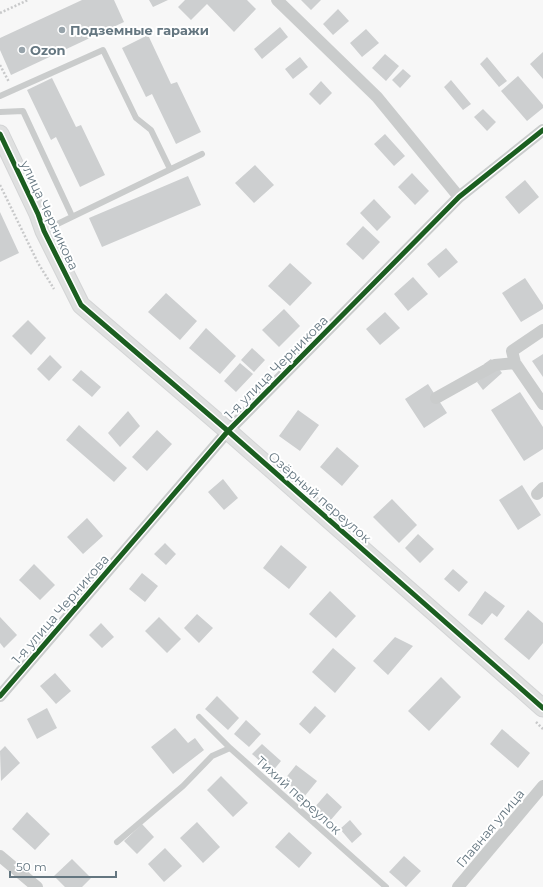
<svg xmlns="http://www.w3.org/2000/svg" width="543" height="887" font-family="Montserrat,sans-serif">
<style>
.building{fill:#cdcfd0}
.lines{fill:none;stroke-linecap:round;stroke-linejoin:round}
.secondary-casing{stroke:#d3d4d5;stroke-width:19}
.path{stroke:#c8c9ca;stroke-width:2.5;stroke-dasharray:2 2;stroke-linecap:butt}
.lane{stroke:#cacccc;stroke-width:6}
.street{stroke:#cacccc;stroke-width:12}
.secondary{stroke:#dfe0e0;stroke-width:17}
.cycleway-casing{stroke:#fff;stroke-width:8}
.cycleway{stroke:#1b5e20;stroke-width:5}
.poi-dot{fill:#97a3aa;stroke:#fff;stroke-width:1.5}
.labels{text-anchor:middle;stroke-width:4;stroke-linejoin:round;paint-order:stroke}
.poi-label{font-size:13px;font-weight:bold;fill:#647680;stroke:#fff;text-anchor:start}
.street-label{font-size:13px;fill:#647680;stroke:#fff}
</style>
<rect width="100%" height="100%" fill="#f7f7f7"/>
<path class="building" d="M82,0h32l10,22 -113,53 -11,-25v-12z
M149,0h19l-15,7z
M185,0h62l9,9 -22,23 -27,-28 -16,16 -13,-13z
M301,0h20l-10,10z
M338,9l11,12 -16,14 -10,-11z
M280,27l8,10 -26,22 -8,-10z
M366,29l13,14 -17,14 -12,-14z
M148,35l23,49 6,-2 24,50 -25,12 -24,-50 -6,3 -24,-49z
M543,52v27l-13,-15z
M385,54l14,12 -13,15 -14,-13z
M300,57l8,10 -15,12 -8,-10z
M487,57l20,24 -8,6 -19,-23z
M403,69l8,7 -11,12 -8,-8z
M518,76l25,29v3l-16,13 -26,-30z
M52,78l24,49 5,-2 24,50 -25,12 -24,-50 -5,3 -24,-50z
M451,80l20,24 -8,6 -19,-23z
M321,81l11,12 -12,12 -11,-11z
M483,109l13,13 -9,9 -13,-14z
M385,134l20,22 -11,10 -20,-22z
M255,165l19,20 -20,18 -19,-20z
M412,173l17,18 -14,14 -17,-18z
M188,176l13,29 -99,42 -13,-29z
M525,180l14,17 -20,17 -14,-17z
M374,199l17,18 -14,14 -17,-18z
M0,212l19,41 -19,9z
M363,226l17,16 -17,18 -17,-16z
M446,248l12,14 -19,16 -12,-14z
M290,263l22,20 -22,23 -22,-20z
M413,277l15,17 -20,17 -14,-17z
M525,278l18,27v4l-22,13 -19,-29z
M166,293l31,28 -17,19 -32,-28z
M284,309l16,17 -21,21 -17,-17z
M385,312l15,16 -20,17 -14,-16z
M28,320l18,18 -15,17 -19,-19z
M206,328l30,28 -16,18 -31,-26z
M252,348l13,12 -11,12 -13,-12z
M543,354v23l-11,-16z
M50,355l12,12 -13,14 -12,-12z
M491,359l11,14 -19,17 -6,-8 14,-10 -7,-8z
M240,363l13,11 -17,18 -12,-11z
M81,370l20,17 -9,10 -20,-17z
M428,384l19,29 -23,15 -19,-29z
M520,392l23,35v22l-19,12 -33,-51z
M298,410l21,15 -19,26 -21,-15z
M128,411l12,15 -20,21 -12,-14z
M79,425l48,43 -13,14 -48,-42z
M157,430l15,14 -25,27 -15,-14z
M337,447l22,19 -17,20 -22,-19z
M223,479l15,19 -14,12 -16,-18z
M522,485l19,30 -23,15 -19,-30z
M392,499l25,26 -18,18 -26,-26z
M87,518l16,18 -20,18 -16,-17z
M418,534l16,15 -14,14 -15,-15z
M165,543l11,11 -10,11 -12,-11z
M281,545l26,22 -18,22 -26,-21z
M34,564l21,21 -15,15 -21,-20z
M453,569l15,13 -9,10 -15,-13z
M142,573l16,13 -13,16 -16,-13z
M330,591l26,25 -20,22 -27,-24z
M485,591l20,15 -8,11 -5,-4 -10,12 -14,-10z
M528,610l15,13v20l-14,17 -25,-21z
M197,614l16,14 -14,15 -15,-15z
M0,617l17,18 -13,13 -4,-5z
M159,617l22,22 -14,14 -22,-22z
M101,623l13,14 -12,11 -13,-13z
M395,637l18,9 -25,29 -15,-14z
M333,648l23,20 -21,25 -23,-21z
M55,673l16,18 -15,13 -16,-18z
M441,677l20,20 -32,34 -21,-20z
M217,696l22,22 -11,12 -23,-21z
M315,706l11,10 -16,18 -11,-10z
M47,708l10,20 -20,11 -10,-20z
M246,720l15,14 -12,13 -15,-13z
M175,728l13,15 7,-5 9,12 -31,24 -22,-27z
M502,729l28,24 -12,15 -28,-24z
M262,744l19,17 -9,11 -20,-18z
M5,746l15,17 -19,18 -1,-30z
M296,765l21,16 -13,16 -20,-17z
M221,776l27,27 -15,14 -26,-27z
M327,793l15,14 -13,15 -15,-14z
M27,812l23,22 -15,16 -23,-21z
M350,820l12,14 -10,9 -12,-14z
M197,822l23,25 -17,16 -23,-25z
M142,824l12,13 -17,17 -13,-13z
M289,832l23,21 -13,15 -24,-21z
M165,848l17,18 -18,16 -16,-18z
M404,856l17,15 -15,16 -17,-15z
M72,859l19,19 -9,9h-17l-11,-11z"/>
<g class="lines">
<defs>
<path id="secondary" d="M0,134l38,80 6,17 37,74 147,126 315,277"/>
</defs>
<use href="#secondary" class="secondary-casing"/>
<path class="path" d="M0,13l28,-13
M0,65l9,17
M0,185l38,78 16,26
M536,722l7,7"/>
<path class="lane" d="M0,96l103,-46 33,68 15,12 19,39
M0,112l23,-1 49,105
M45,230l157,-76
M199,717l31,31 156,139
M117,842l66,-56 29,-30 18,-8"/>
<path class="street" d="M277,0l100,97 82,100
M543,330l-31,21 3,12 28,41
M436,398l59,-33 20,-2
M537,494l6,-6
M0,696l228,-265 231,-234 84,-67
M0,856l37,31
M458,887l85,-101"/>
<use href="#secondary" class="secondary"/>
<defs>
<path id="cycleway" d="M0,134l38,80 6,17 37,74 147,126 315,277
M0,696l228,-265 231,-234 84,-67"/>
</defs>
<use href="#cycleway" class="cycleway-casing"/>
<use href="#cycleway" class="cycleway"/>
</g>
<g class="poi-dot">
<circle cx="62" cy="30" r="4"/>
<circle cx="22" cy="50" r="4"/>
</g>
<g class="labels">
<g class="poi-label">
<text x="70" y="35">Подземные гаражи</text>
<text x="30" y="55">Ozon</text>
</g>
<g class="street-label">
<text transform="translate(50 215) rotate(65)" y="5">улица Черникова</text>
<text transform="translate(276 367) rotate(-45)" y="5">1-я улица Черникова</text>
<text transform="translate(320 497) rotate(41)" y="5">Озёрный переулок</text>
<text transform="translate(60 609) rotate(-49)" y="5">1-я улица Черникова</text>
<text transform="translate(299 795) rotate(42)" y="5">Тихий переулок</text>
<text transform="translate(490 828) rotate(-50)" y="5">Главная улица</text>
</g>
</g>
<path d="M10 871v6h106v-6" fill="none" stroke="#647680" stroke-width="2"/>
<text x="16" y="871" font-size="12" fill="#647680" stroke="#ffffff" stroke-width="3" paint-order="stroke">50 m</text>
</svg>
